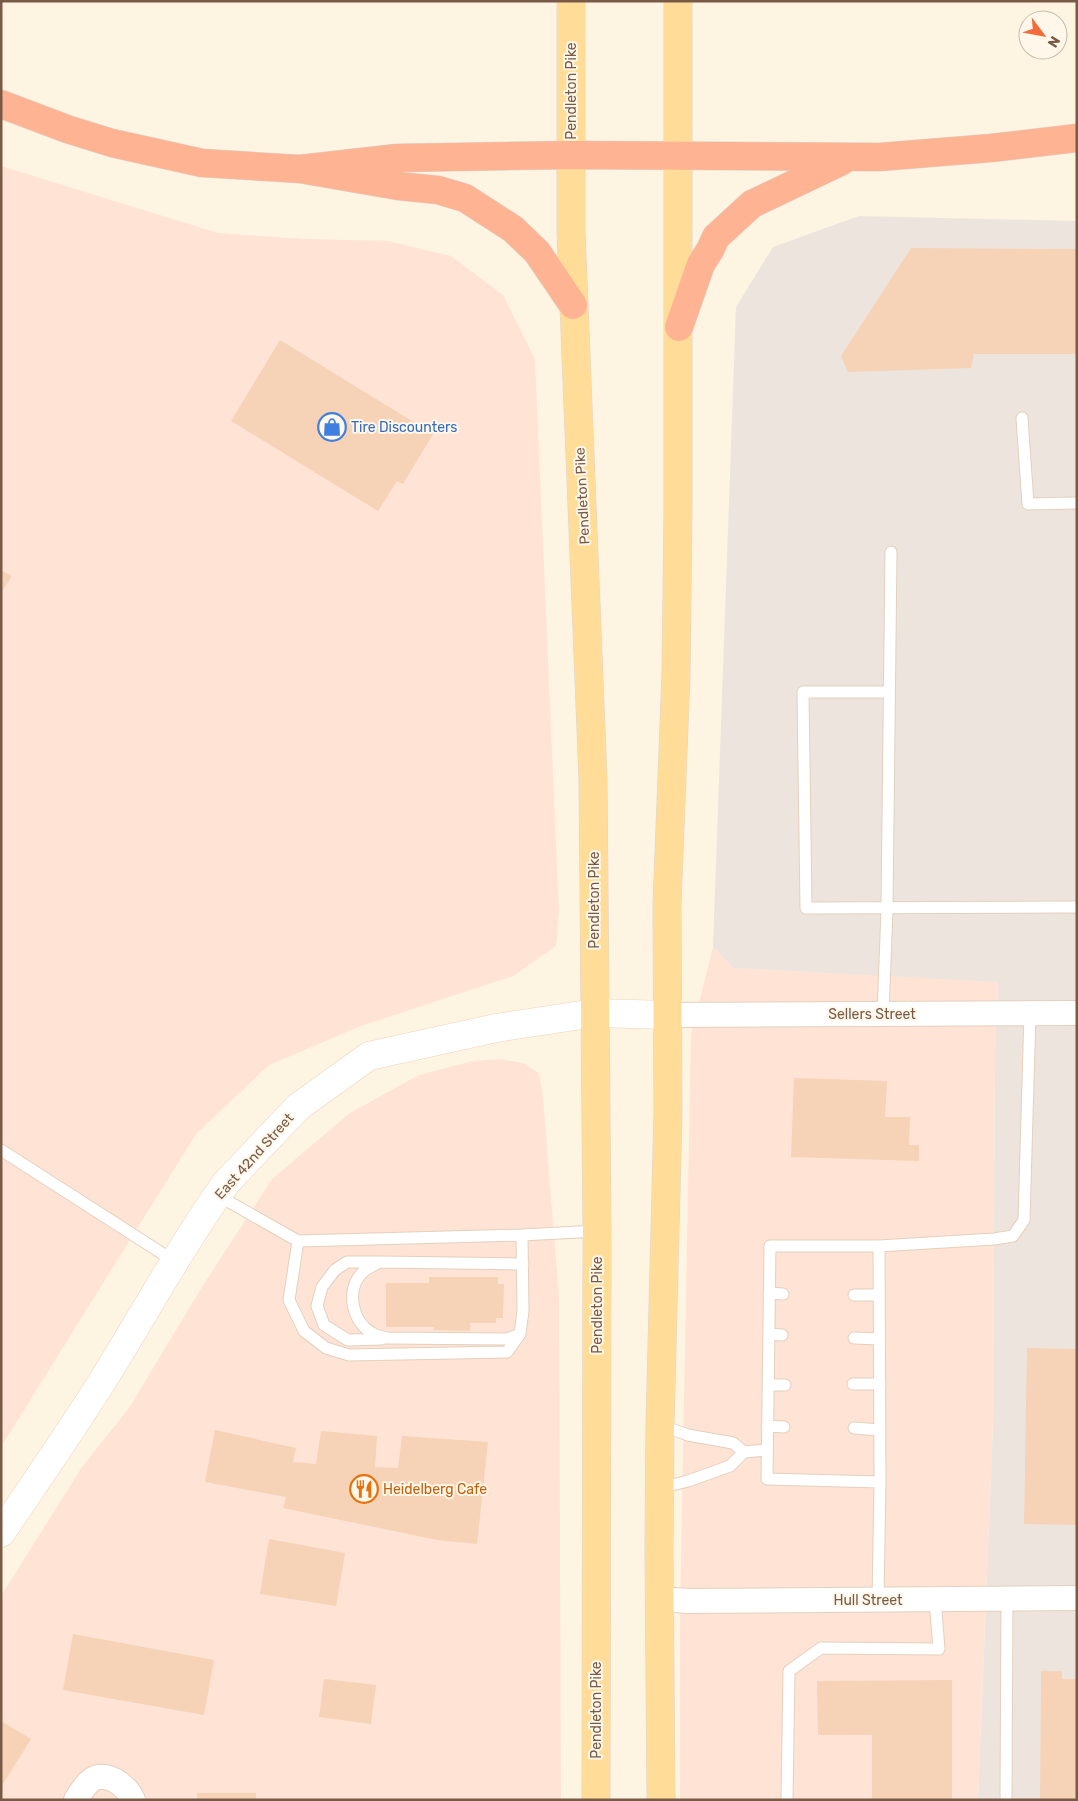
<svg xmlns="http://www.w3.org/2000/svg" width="1078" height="1801" font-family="Rubik,sans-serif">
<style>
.commercial{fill:#ffe3d5}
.industrial{fill:#ede5dd}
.building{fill:#f6d2b7}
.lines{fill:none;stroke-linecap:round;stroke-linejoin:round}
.lane-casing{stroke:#e3d0bd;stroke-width:13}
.street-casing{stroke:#e3d0bd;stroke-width:26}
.secondary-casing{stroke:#ebd4bc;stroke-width:29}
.primary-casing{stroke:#dfd7d3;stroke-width:29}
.highway-casing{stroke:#dfd7d3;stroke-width:29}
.lane{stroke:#fff;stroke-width:11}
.street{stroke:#fff;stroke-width:24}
.secondary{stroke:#fff;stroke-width:28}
.primary{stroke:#ffdc98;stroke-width:28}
.highway{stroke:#feb393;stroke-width:28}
.labels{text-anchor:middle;stroke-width:4;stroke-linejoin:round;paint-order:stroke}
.street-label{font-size:14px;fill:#785a46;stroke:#fff7ea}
.shop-label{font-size:14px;fill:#366cbe;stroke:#fff7ea;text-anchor:start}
.food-label{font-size:14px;fill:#c56008;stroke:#fff7ea;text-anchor:start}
</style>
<rect width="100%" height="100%" fill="#fef4e2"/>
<path class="commercial" d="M1,166l217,67 86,6 84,2 63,15 52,39 32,64 24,552 -3,35 -43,30 -152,50 -92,39 -73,69 -195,313z
M713,947l20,21 265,13 -3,73 -2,369 -15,377h-298v-187l11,-579z
M501,1059l22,4 16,10 4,24 16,200 2,503h-560v-204l81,-129 47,-59 73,-121 70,-108 78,-66 69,-38 54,-14z"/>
<path class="industrial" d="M859,216l218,5v1579h-99l15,-377 2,-369 3,-72 -265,-14 -20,-21 23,-640 37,-60z"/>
<path class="building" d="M911,248l166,1v105h-103l-3,14 -123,4 -7,-16z
M280,340l153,94 -30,50 -6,-3 -19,30 -147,-90z
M1,570l11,6 -11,17z
M794,1078l93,3 -2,36h25l-1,28h10v16l-128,-4z
M429,1277h69v7h6l-1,34h-7v5h-26v8l-36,-1v-3h-48v-44h43z
M1027,1348l50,1v176l-53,-1z
M215,1430l81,18 -3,14 23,2 5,-33 56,5 -2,31 23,1 4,-32 86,6 -11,102 -40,-4 -154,-32 3,-11 -81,-15z
M269,1539l76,14 -9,53 -76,-12z
M73,1634l141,26 -10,55 -141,-25z
M1041,1671h21v8h15v121h-37z
M324,1679l52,6 -5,39 -52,-7z
M952,1680v120h-80v-65h-54l-1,-54z
M1,1721l30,18 -30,48z
M197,1793h59v7h-59z"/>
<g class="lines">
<defs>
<path id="lane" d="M1022,418l6,86 49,-1
M889,692h-86l3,216 271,-1
M883,1014l4,-105 4,-357
M1,1150l173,111
M217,1195l81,46 224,-6 75,-4
M298,1241l-9,59 15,31 22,17 23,7 158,-3 13,-18 3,-23 -1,-76
M879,1246l1,236
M378,1262h-31l-12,8 -13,17 -5,19 7,19 24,15 34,-1
M769,1293l14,1
M854,1295h25
M520,1334l-13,5 -120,-1c-5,-1 -10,-2 -15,-5 -20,-11 -27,-44 -9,-61 4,-4 12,-7 17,-10l143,2
M769,1334l13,1
M854,1338l25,1
M853,1384h27
M768,1385h17
M660,1425l28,10 45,8 11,9 23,-2
M767,1426l17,1
M854,1428l26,2
M660,1488l28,-7 42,-15 14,-14
M878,1600l2,-118 -113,-3 3,-233h109l115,-7 19,-3 11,-16 6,-207
M787,1800l2,-129 32,-23 118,1 -4,-50
M1006,1800l1,-201"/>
<path id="street" d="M668,1015l409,-2
M659,1599l30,2 388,-3
M76,1800c4,-7 13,-22 22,-23 15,-2 30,11 35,23"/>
<path id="secondary" d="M1,1533c36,-53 73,-106 107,-161 39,-63 75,-129 118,-189l72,-76 71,-51 127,-28 99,-15 73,2"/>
<path id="primary" d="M571,1v230l22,548 4,452 -1,569
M661,1800l-2,-251 1,-124 8,-313 -1,-208 9,-229 2,-165v-509"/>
<path id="highway" d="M1,104l66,25 45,14 90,20 98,6 98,17 40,4 27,8 48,31 24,23 36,53
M300,169l97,-11 174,-3 309,2 111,-9 86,-10
M679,327l22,-63 9,-14 6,-13 36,-33 90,-43"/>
</defs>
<use href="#lane" class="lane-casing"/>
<use href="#street" class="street-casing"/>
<use href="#secondary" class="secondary-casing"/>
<use href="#primary" class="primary-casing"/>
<use href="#highway" class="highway-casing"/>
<use href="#lane" class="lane"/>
<use href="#street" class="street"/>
<use href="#secondary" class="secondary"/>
<use href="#primary" class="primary"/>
<use href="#highway" class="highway"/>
</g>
<defs>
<symbol id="shop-ring" viewBox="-11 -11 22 22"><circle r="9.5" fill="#fff7ea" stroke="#3f7fe0" stroke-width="1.5"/><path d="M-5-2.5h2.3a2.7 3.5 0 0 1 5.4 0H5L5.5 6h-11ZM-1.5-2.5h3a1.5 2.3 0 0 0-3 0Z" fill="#3f7fe0"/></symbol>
<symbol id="restaurant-ring" viewBox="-11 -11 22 22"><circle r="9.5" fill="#fff7ea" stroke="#e8710a" stroke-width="1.5"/><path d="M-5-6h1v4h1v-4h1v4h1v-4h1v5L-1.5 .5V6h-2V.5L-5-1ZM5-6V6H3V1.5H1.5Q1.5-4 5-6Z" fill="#e8710a"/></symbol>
</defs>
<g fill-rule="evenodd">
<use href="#shop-ring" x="316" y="411" width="32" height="32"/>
<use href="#restaurant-ring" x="348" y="1473" width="32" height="32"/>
</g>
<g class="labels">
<g class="street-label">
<text transform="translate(571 91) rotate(-90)" y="5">Pendleton Pike</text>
<text transform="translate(582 496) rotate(-93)" y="5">Pendleton Pike</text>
<text transform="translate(594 900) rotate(-90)" y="5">Pendleton Pike</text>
<text x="872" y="1019">Sellers Street</text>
<text transform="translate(254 1156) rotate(-48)" y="5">East 42nd Street</text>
<text transform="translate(597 1305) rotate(-90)" y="5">Pendleton Pike</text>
<text x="868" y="1605">Hull Street</text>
<text transform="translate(596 1710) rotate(-90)" y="5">Pendleton Pike</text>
</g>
<g class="shop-label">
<text x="351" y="432">Tire Discounters</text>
</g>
<g class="food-label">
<text x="383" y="1494">Heidelberg Cafe</text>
</g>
</g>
<rect width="1078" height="1801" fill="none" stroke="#785a46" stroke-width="5"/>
<g transform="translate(1043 35) rotate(122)"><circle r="24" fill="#fff7ea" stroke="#c9b8a8"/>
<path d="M0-4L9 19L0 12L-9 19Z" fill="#f46b3b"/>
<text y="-8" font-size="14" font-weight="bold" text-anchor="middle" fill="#785a46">N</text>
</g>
</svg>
